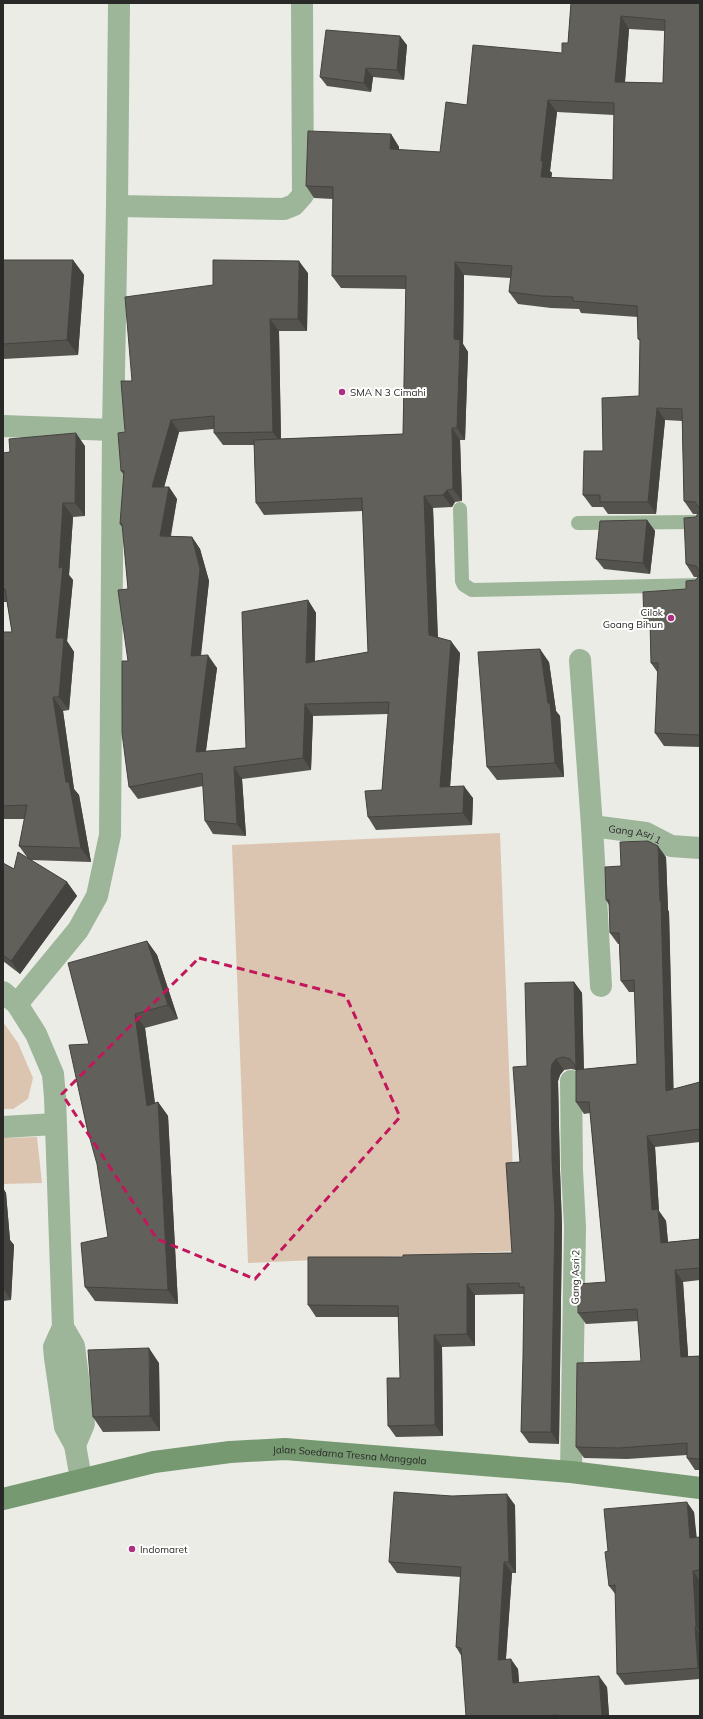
<svg xmlns="http://www.w3.org/2000/svg" width="703" height="1719" font-family="Mulish,sans-serif">
<style>
.green{fill:#dcc5b0}
.lines{fill:none;stroke-linecap:round;stroke-linejoin:round}
.service{stroke:#9db599;stroke-width:14}
.minor{stroke:#9db599;stroke-width:22}
.secondary{stroke:#769971;stroke-width:22}
.wall{fill:#54534d;fill-rule:evenodd}
.shaded-wall{fill:#45433f}
.building{fill:#62605a;stroke:#45433f;fill-rule:evenodd}
.marked{fill:none;stroke:#c2185b;stroke-width:3;stroke-dasharray:8 5;stroke-linejoin:round}
.poi-dot{fill:#ac3082;stroke:#fffffe;stroke-width:1.5}
.labels{text-anchor:middle;stroke-width:4;stroke-linejoin:round;paint-order:stroke}
.poi-label{font-size:10px;fill:#292927;stroke:#fffffe;text-anchor:start}
.street-label{font-size:10px;fill:#292927;stroke:#fffffe}
</style>
<rect width="100%" height="100%" fill="#ebece6"/>
<path class="green" d="M500,833l16,418 -268,12 -16,-418z
M3,1022l15,21 15,35 -5,21 -15,10h-10z
M37,1137l5,46 -39,1v-46z"/>
<g class="lines">
<path class="service" d="M460,509l2,72 2,4 8,5 228,-5
M578,523l122,-1"/>
<g class="minor">
<path d="M117,206l167,3 10,-4 9,-10 -1,-192"/>
<path d="M3,426l110,4"/>
<path d="M580,660l12,166 9,160"/>
<path id="s1" d="M592,826l54,7 25,13 29,2"/>
<path d="M3,992l14,12 19,30 17,40 2,23 8,230 -9,20 1,11 10,69 10,18 6,34"/>
<path d="M17,1004l61,-74 19,-34 13,-61 3,-405 4,-224 2,-203"/>
<path d="M571,1081l1,89 3,57 -4,245"/>
<path d="M3,1127l52,-3"/>
<path d="M63,1327l11,19 10,78 -9,21"/>
</g>
<path class="secondary" id="s2" d="M3,1499l151,-37 76,-10 55,-3 286,23 129,16"/>
</g>
<path class="wall" d="M571,3h129v744l-36,-1 -9,-13 3,-60 -7,-10 -1,-33 -6,-8 42,-33 10,-9 2,-3h-4l-8,-13 10,-47 2,-3h-5l-9,-13 -2,-80 -17,-1 -9,94h-48l-5,-7h-11l-9,-12 20,-44 36,-55 1,-55 -2,-2v-22l-57,-4 -2,-4 -28,-1 -33,-4 -9,-12 2,-14 -47,-3 -1,69 5,8 -3,88h-5l2,61 -7,1 -3,5 -19,1 5,129 22,16 -10,134 23,11 -1,27 -96,5 -8,-13 14,-27 6,-76 -75,2 -2,54 -69,9 4,57 -33,-2 -8,-13 -2,-35 -65,13 -9,-12 -1,-198 -5,-61 -3,-4 4,-49 -3,-4 11,-90 176,-108 -1,58h-28l2,108 122,-5 3,-145 -65,-1 -9,-12 1,-77 -19,-1 -8,-12 85,-52 8,13v3l41,2 27,-47 95,-52 6,-10zM629,29l36,2 -2,52 -38,-1zM557,112l57,3 -1,65 -62,-2 1,-5 -2,-2zM214,429v4l9,12h31l2,58 8,12 99,-4 5,141 -53,9 1,-48 -8,-13 -62,148 -40,3 11,-83 -16,-12 8,-75 -9,-32 -8,-12 -21,-1 6,-37 -8,-12h-5l15,-55z
M407,45l-3,35 -31,-3 -2,15 -44,-6 -7,-9z
M3,260h70l11,15 -6,80 -75,4z
M85,446v70l-12,1 -4,58 4,5 -6,61 7,11 -5,58 -6,1 11,78 5,6 12,67 -60,-2 36,22 10,14 -57,78 -17,-13v-98l11,6 13,-12 -8,-11 6,-27h-22v-187h9l-5,-30h-4v-149z
M647,520l8,11 -5,43 -46,-5 -8,-10z
M549,662l7,49 4,5 4,61 -67,3 -10,-13z
M666,857l2,53 1,2 4,177 27,-7v60l-45,5 4,64 7,10 2,21 32,-3v41l-17,2 5,75 12,-1v114h-5l-8,-12v-3l-60,4 -43,-1 -8,-11 65,-86 -3,-40 -52,3 -8,-11 28,-31 -16,-169 -6,1 -8,-12v-32l-5,-1 -7,1 -4,5 -2,6 2,89 2,57 -3,217 -30,-1 -8,-11 2,-75 1,-63 -49,1v51l-33,1 1,89 -47,1 -8,-11 12,-48 -1,-61h-83l-8,-12 95,-48 109,-4 8,-91 7,-96 47,-84 8,11 2,76 53,-5 -2,-72h-6l-8,-11 -2,-37h-1l-8,-11 -1,-28 -3,-5 15,-34z
M147,941l10,14 21,64 -33,9 10,75 3,-1 10,14 10,188 -83,-3 -10,-14 23,-50 -19,-193z
M3,1188l3,5 4,47 4,5 -3,55 -8,1z
M159,1363l1,68 -57,1 -10,-15z
M515,1505l1,68h-4l-6,86 12,10 1,14 88,4 2,29h-143l-4,-59 -6,-10 5,-70 -64,-4 -8,-11z
M694,1512l2,26 4,-1v142l-75,6 -8,-11 -1,-79 -7,-9 -1,-35z"/>
<path class="shaded-wall" d="M621,16l8,13 -5,65 -9,-12z
M400,36l7,9 -3,35 -7,-10z
M366,68l7,9 -2,15 -7,-9z
M548,100l9,12 -7,59 2,2 -2,17 -9,-13v-16z
M391,134l8,13v14l-9,-12z
M73,260l11,15 -6,80 -11,-15z
M299,261l9,12 -1,58 -9,-12z
M455,262l9,13 -1,69 5,8 -3,88 -8,-12 -3,-89z
M270,319l9,12 2,113 -8,-12z
M657,408l8,12 -9,94 -8,-12z
M171,420l8,12 -18,67 -9,-12z
M452,428l8,12 2,61 -9,-12z
M76,433l9,13v70l-10,-13z
M169,487l8,12 -9,49 -8,-12z
M447,490l8,12 -3,5 -9,-12z
M424,496l9,12 5,139 -9,-12z
M63,503l10,14 -4,58 4,5 -6,61 7,11 -5,58 -10,-13 -3,-59 3,-70z
M647,520l8,11 -5,43 -7,-11z
M192,537l8,12 9,32 -10,88 -8,-13z
M308,600l8,13 -2,62 -8,-12z
M451,641l9,12 -11,147 -9,-13z
M540,649l9,13 7,49 4,5 4,61 -9,-14 -7,-60z
M208,655l9,13 -13,96 -8,-12z
M53,697l10,14 11,78 5,6 12,67 -10,-14 -15,-66z
M305,704l8,12 -2,54 -8,-12z
M234,767l8,12 4,57 -9,-12z
M464,786l9,12 -1,27 -9,-12z
M658,846l8,11 2,53 1,2 5,190 -8,-11z
M67,882l10,14 -57,78 -9,-13z
M147,941l10,14 21,64 -10,-14z
M574,982l8,11 2,88 -8,-11z
M135,1014l10,14 12,92 -10,-14z
M556,1059l8,11 -4,5 -2,6 2,89 2,57 -3,217 -8,-12 1,-273 -1,-89 1,-6z
M158,1102l10,14 10,188 -10,-14z
M647,1136l8,11 4,64 7,10 3,33 -8,-11 -9,-33z
M3,1188l3,5 4,47 4,5 -3,55 -8,-12z
M675,1270l8,12 6,86 -8,-11z
M467,1284l8,11v51l-8,-12z
M434,1335l8,12 1,89 -8,-11z
M149,1348l10,15 1,68 -10,-15z
M507,1494l8,11 1,68 -7,-11z
M687,1502l7,10 4,37 -8,-11z
M504,1562l8,11 -7,97 -7,-10z
M693,1571l7,10v51l-4,-5z
M695,1627l5,7v37l-2,-3z
M511,1659l7,10 2,25 -7,-11z
M599,1676l8,11 2,29h-7z"/>
<path class="building" d="M571,3h129v732l-45,-2 3,-70h-7l-1,-42 -6,1 -1,-30 43,-3v-8l10,-1 4,-7 -4,-7 -10,-2 -2,-46 12,-1 4,-8 -5,-7 -11,-1 -2,-92 -25,-1 -9,94h-48v-7h-17l1,-44h19l-1,-53 37,-2 1,-57h-2l-1,-33 -64,-5v-4l-31,-1 -33,-4 3,-26 -57,-4 -1,77 6,1 -3,88h-5l1,61 -6,1 -4,5 -19,1 5,139 22,6 -11,146 24,-1 -1,27 -95,4 -3,-26 17,-1 7,-88 -84,2 -2,54 -69,9 3,57 -32,-3 -3,-48 -73,14 -7,-54v-72h6l-10,-71 10,-1 -6,-65h-2l4,-53h-3l-3,-38 7,-1 -4,-51h11l-7,-84 88,-12v-25l86,1 -1,58h-28l3,113 -59,1v-17l-43,4 -19,67h17l-9,49 32,1 8,32 -9,87 17,-1 -12,97 50,-4 -4,-136 66,-12 -2,63 62,-11 -6,-154 -106,5 -2,-63 149,-6 3,-158h-74l1,-89 -27,-1 2,-55 83,3 -1,15 50,3 6,-50 21,3 6,-60 89,8v-10h6zM621,16l44,4 -2,63 -48,-1zM548,100l66,3 -1,77 -72,-3 2,-16h-2z
M326,30l74,6 -3,34 -31,-2 -2,15 -44,-6z
M3,260h70l-6,80 -64,4z
M76,433l-1,70h-12l-4,65 4,-1 -7,71h8l-5,59h-6l13,85h3l12,66 -62,-2 8,-41 -24,1v-174h9l-7,-43h-2v-136l7,-1 -1,-13z
M647,520l-4,43 -47,-4 4,-38z
M540,649l8,54h2l5,60 -68,4 -9,-115z
M648,841l10,5 2,55h1l5,190 34,-9v47l-53,7 5,74 6,-1 3,34 39,-4v29l-25,2 6,87 19,-1v103l-13,-1v-15l-68,5 -43,-1 1,-84 64,-2 -4,-52 -59,4v-29l28,-2 -17,-180h-13v-32l-2,-6 -4,-5 -7,-2 -7,2 -4,5 -1,6 1,89 3,57 -4,216h-30l2,-75 1,-70h-5v-4l-52,1v50l-33,1 1,90 -47,1 -1,-48h13l-2,-72 -90,-1v-48h95v-2l109,-2 -6,-90 14,-1 -7,-95 14,-1 -2,-83 49,-1 2,88 61,-6 -3,-84 -13,1 -2,-48h-9l-1,-33h-3l-1,-33 16,-1 -1,-24z
M18,852l49,30 -56,79 -8,-6v-92l11,6z
M147,941l21,64 -33,9 12,92 11,-4 10,188 -83,-3 -4,-44 27,-6 -11,-73 -10,-36 -18,-83 20,-1 -21,-81z
M149,1348l1,68 -57,1 -5,-67z
M394,1492l58,4 55,-2 2,68h-5l-6,98 13,-1 2,24 86,-7 3,40h-44l-1,-1 -13,1h-78l-5,-68 -5,-1 5,-80 -72,-5z
M687,1502l3,36 10,-1v33l-7,1 3,56h-1l3,41 -81,6 -2,-89 -6,1 -4,-34 3,-1 -4,-42z"/>
<path class="marked" d="M199,958l147,38 54,121 -145,162 -98,-40 -95,-145z"/>
<g class="poi-dot">
<circle cx="342" cy="392" r="4"/>
<circle cx="671" cy="618" r="4"/>
<circle cx="132" cy="1549" r="4"/>
</g>
<g class="labels">
<g class="poi-label">
<text x="350" y="396">SMA N 3 Cimahi</text>
<text x="663" y="616" text-anchor="end">Cilok<tspan x="663" dy="12">Goang Bihun</tspan></text>
<text x="140" y="1553">Indomaret</text>
</g>
<g class="street-label">
<text dy="4" stroke="none"><textPath href="#s1" startOffset="44">Gang Asri 1</textPath></text>
<text transform="translate(575 1277) rotate(-89)" y="4">Gang Asri 2</text>
<text dy="4" stroke="none"><textPath href="#s2" startOffset="352">Jalan Soedarna Tresna Manggala</textPath></text>
</g>
</g>
<rect width="703" height="1719" fill="none" stroke="#292927" stroke-width="8"/>
</svg>
